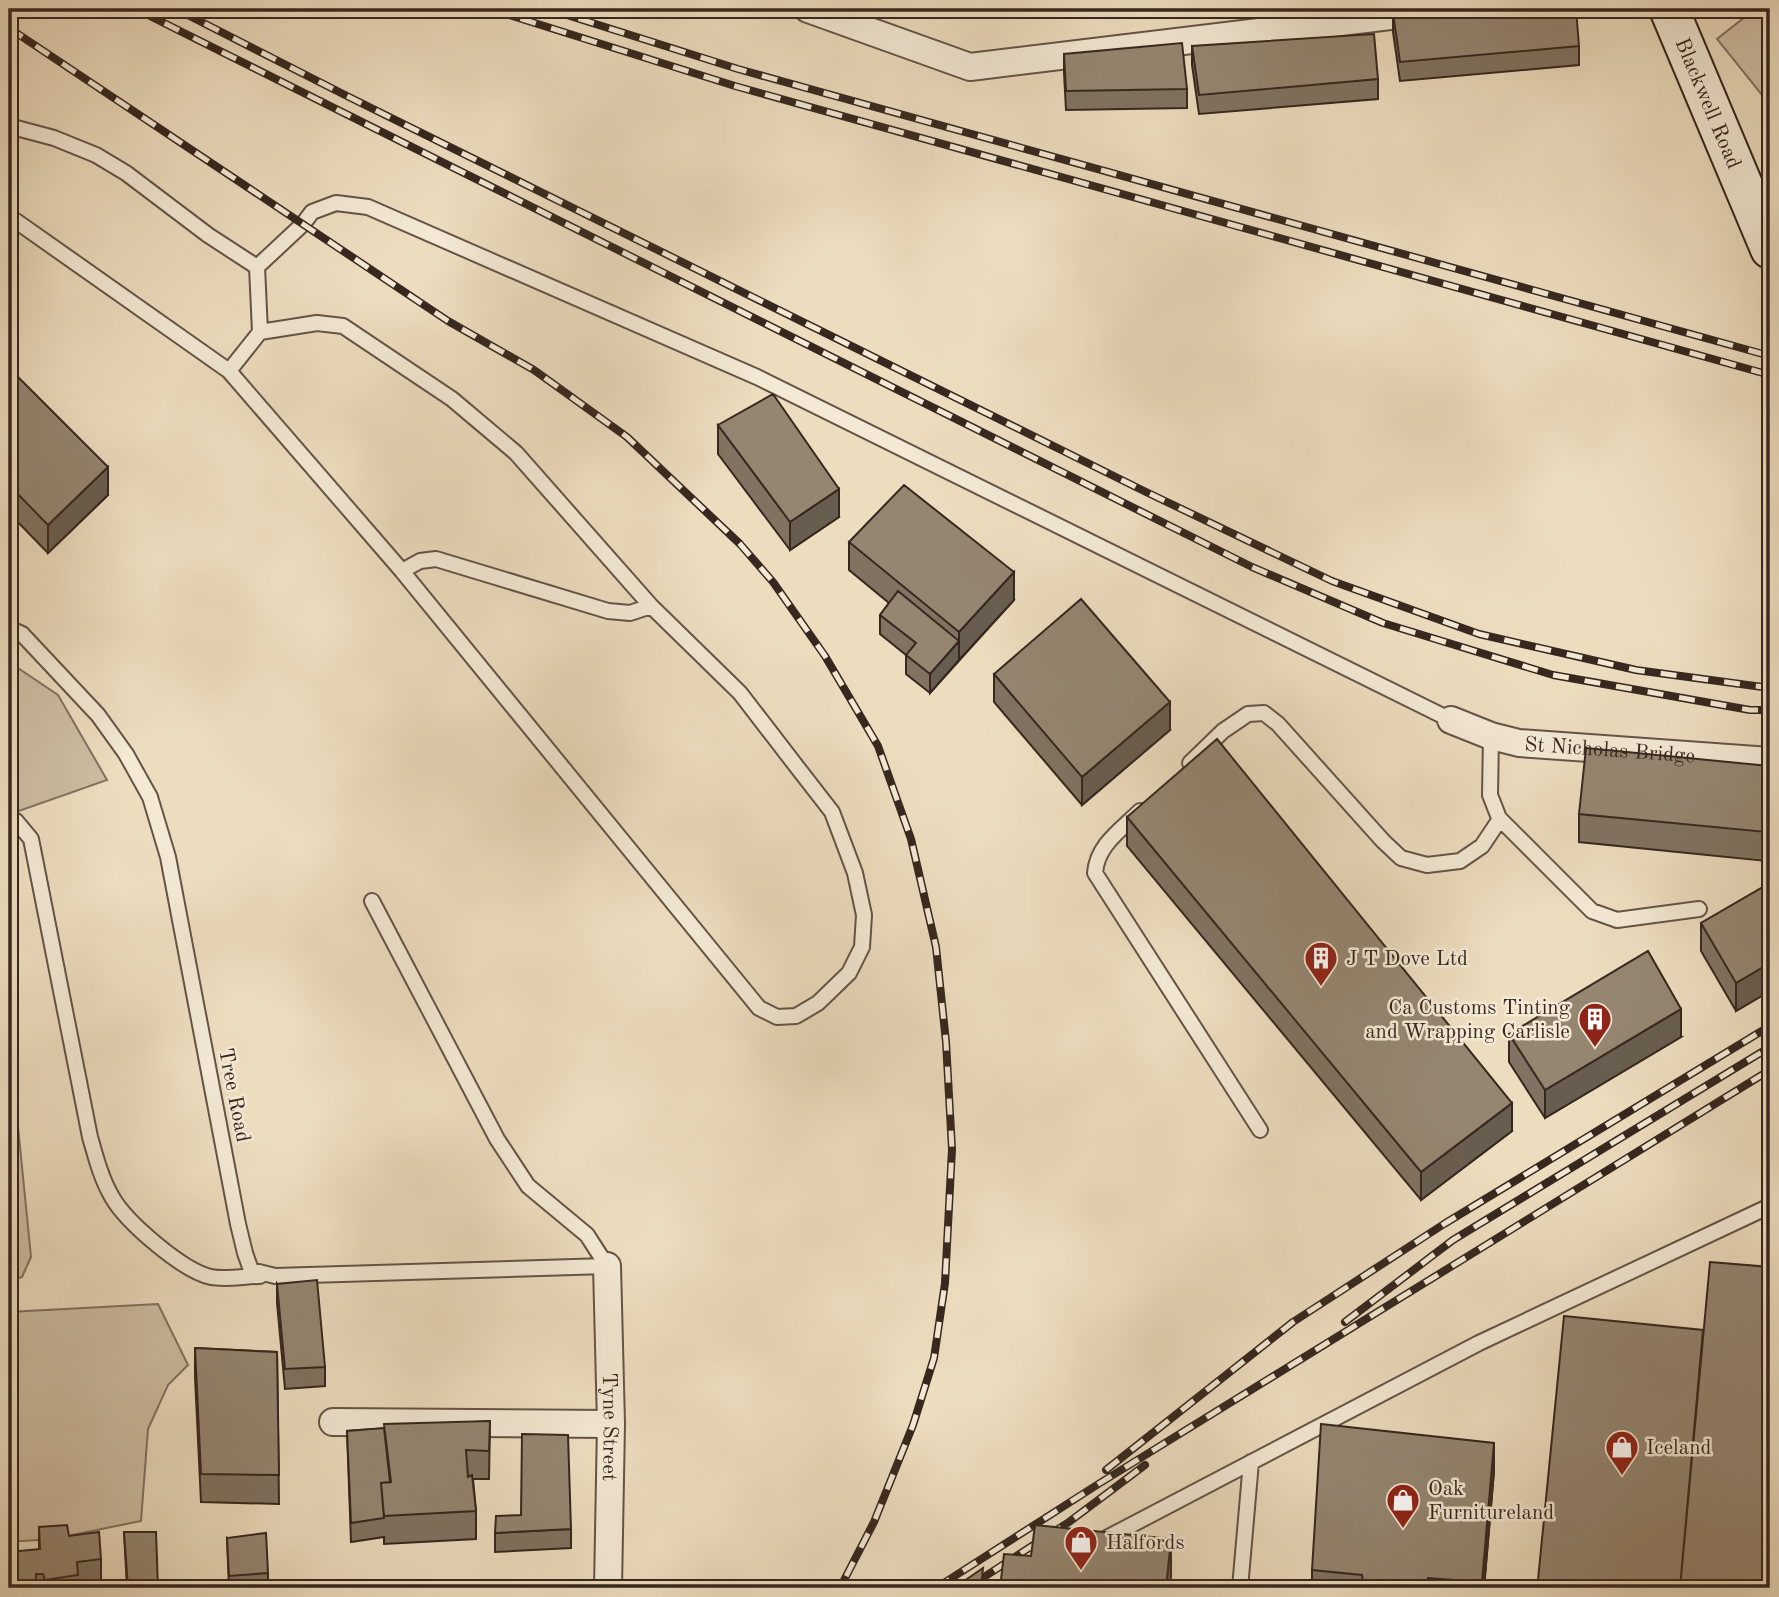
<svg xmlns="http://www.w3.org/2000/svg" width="1779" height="1597" font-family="'Old Standard TT',serif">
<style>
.green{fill:#cebea4;stroke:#827262;stroke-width:2}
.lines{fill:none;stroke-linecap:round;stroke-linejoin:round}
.lane-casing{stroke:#645447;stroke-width:18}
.street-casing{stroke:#645447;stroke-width:30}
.secondary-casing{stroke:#36271f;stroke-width:42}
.lane{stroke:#f3e9d5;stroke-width:14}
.street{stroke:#f3e9d5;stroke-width:26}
.secondary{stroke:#f3e9d5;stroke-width:38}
.rail-casing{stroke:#36271f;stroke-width:8}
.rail{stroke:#f3e9d5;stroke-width:5;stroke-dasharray:16;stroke-linecap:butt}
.wall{fill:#807362;stroke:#36271f;stroke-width:2}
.shaded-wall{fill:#685e50;stroke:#36271f;stroke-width:2}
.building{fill:#958672;stroke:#36271f;stroke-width:2}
.labels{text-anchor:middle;stroke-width:5;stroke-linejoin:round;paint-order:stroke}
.street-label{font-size:21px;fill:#36271f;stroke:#f3e9d5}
.poi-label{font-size:21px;fill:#36271f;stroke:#f3e9d5;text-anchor:start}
</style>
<rect width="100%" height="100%" fill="#edddbf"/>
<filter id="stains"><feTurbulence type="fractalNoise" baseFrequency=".00286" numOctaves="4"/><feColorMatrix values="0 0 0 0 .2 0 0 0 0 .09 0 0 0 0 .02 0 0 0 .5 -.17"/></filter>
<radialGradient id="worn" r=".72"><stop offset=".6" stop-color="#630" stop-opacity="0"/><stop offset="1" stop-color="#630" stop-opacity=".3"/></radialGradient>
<path class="green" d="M1755,9h15v96l-53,-66z
M9,662l49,33 49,85 -91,32 -7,-2z
M9,1036l22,221 -9,20 -13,5z
M158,1304l30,61 -20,20 -20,44 -7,92 -89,18 -43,3v-230z"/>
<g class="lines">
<defs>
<path id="lane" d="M9,126l45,12 42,17 30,18 82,62 49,32 3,65 -31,39 173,200 357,437 18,9 19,-1 22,-13 31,-30 13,-26 2,-32 -9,-42 -23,-61 -35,-45 -57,-74 -89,-87 -21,7 -22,-2 -172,-52 -16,2 -18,10
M16,221l213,150
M257,267l46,-43 9,-12 24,-9 32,4 389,170 694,343
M260,332l57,-9 26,3 109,73 64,54 135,153
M9,628l13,6 76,81 28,39 24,43 18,60 70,367 7,29 6,17 24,6 332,-10
M1491,736l-1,59 9,23 93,93 25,9 82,-11
M1190,763l33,-32 25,-17 16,-1 14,11 105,117 18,17 26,7 33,-4 22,-15 18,-27
M1140,811c-19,19 -43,34 -45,62l165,257
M9,817l7,4 15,18 59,298c6,21 11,41 22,60 14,25 71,74 99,80 15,3 34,-1 49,-1
M372,901l125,238 31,47 59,49 20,31
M1099,1542l380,-199 291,-137
M1240,1588l11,-126"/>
<g id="street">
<path d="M808,9l162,58 478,-58"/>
<path id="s1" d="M1451,720l40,16 28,7 251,18"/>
<path id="s2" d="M607,1266l4,158 -3,164"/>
<path d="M333,1422l278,2"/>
</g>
<g id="secondary">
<path id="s3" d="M1669,9l101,240"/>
</g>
</defs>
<use href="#lane" class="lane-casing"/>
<use href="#street" class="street-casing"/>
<use href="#secondary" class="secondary-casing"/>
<use href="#lane" class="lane"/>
<use href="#street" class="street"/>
<use href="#secondary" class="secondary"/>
<defs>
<path id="rail" d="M136,9l1116,558 131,56 170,52 197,35h20
M176,9l171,87 797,395 188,90 147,53 157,36 134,18
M490,9l245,77 1035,289
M548,9l190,60 1032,287
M9,28l439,293 86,49 93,67 113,107 33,38 52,74 53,90 33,93 25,108 10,95 6,107 -7,134 -11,75 -21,67 -39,97 -34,66
M1345,1322l108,-82 317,-193
M1106,1470l187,-148 151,-98 326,-198
M936,1588l164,-105 670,-413
M967,1588l102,-66 76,-57"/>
</defs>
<use href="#rail" class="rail-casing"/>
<use href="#rail" class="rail"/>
</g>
<path class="wall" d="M1393,13l186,33v19l-179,16 -7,-49z
M1192,46l186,33v20l-179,15 -7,-49z
M1064,54l123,35v19l-121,2 -2,-37z
M9,368l99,127 -60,58 -39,-40z
M718,425l121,92 -49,33 -72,-96z
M849,542l165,58 -84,93 -24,-19v-19l-26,-21v-19l9,-12 -40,-33z
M994,674l176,56 -88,75 -88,-103z
M1769,795l-3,66 -187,-19v-28z
M1127,817l385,314 -91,69 -294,-354z
M1770,883v108l-34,20 -35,-60v-28z
M1509,1034l172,3 -136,81 -36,-56z
M277,1284l48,83v19l-40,3 -8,-86z
M1703,1344l67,244h-232v-8z
M195,1348l82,4 2,152 -78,-2 -6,-125z
M490,1421l-1,58h-16l3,32v28l-92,5v-7l-33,5 -4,-111z
M1494,1471l-10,117h-172v-18z
M39,1527l30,9 32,23v28l-11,1h-81l30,-39z
M571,1529v19l-76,4v-19z
M124,1532l34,56h-31z
M227,1538l41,35v15h-39z"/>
<path class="shaded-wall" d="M108,467v28l-60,58v-28z
M839,489v28l-49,33v-28z
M1014,572v28l-55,60v-28z
M959,641v19l-29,33v-19z
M1170,702v28l-88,75v-28z
M1769,766v29l-3,66v-29z
M1770,963v28l-34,20v-28z
M1681,1009v28l-136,81v-28z
M1512,1103v28l-91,69v-28z
M1703,1330v36l-23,222z
M1494,1443v28l-10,117h-2z
M1171,1539v37l-1,12h-4z"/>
<path class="building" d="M1460,9h116l3,37 -179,16 -7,-49z
M1374,34l4,45 -179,16 -7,-49z
M1182,43l5,46 -121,2 -2,-37z
M9,368l99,99 -60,58 -39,-40z
M773,394l66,95 -49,33 -72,-97z
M904,485l110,87 -55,60 -110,-90z
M898,591l61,50 -29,33 -24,-19 10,-12 -36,-28z
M1081,599l89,103 -88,75 -88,-103z
M1217,739l295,364 -91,69 -294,-355z
M1586,748l183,18 -3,66 -187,-18z
M1770,883v80l-34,20 -35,-60z
M1648,951l33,58 -136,81 -36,-56z
M1710,1262l60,5v321h-90z
M317,1280l8,87 -40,2 -8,-85z
M1564,1316l139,14 -23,258 -26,-1 -12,1h-78v-8h-26z
M195,1348l82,4 2,123 -78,-1z
M490,1421l-1,30 -23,-1 2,27 4,-2 4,36 -92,5 -3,-33 10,-1 -7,-58z
M1321,1424l173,19 -12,139 -54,-4 -2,10h-62l-2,-13 -50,-5z
M384,1428l6,54 -9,1 3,35 -33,5 -4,-92z
M522,1434l46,1 3,94 -76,4 1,-17 25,-1z
M67,1525l2,11 30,-4 2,27 -24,3 1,13 -33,5 -2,-6h-7v14h-27v-36l31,-3 -1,-22z
M1035,1525l136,14 -5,49h-166l4,-34 27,2z
M124,1532h32l2,56h-30z
M266,1533l2,40 -39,3 -2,-38z
M983,1568l-2,20h-27z"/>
<defs>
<symbol id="building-pin" viewBox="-11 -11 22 30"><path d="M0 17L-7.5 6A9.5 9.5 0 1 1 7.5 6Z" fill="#8f2418" stroke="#f3e9d5"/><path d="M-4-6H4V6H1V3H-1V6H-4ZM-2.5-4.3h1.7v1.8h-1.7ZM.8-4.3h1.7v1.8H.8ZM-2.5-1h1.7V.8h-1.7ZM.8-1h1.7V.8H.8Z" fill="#fff"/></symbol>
<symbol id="shop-pin" viewBox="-11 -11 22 30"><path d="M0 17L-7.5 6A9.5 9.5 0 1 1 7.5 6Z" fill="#8f2418" stroke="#f3e9d5"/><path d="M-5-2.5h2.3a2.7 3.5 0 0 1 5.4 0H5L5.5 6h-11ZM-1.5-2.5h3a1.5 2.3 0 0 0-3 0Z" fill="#fff"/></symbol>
</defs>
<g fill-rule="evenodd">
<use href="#building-pin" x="1302" y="939" width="38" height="52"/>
<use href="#building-pin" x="1576" y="1000" width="38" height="52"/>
<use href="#shop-pin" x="1603" y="1428" width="38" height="52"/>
<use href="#shop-pin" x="1384" y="1481" width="38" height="52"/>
<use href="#shop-pin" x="1062" y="1523" width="38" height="52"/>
</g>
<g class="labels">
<g class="street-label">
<text dy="7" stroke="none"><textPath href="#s3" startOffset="102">Blackwell Road</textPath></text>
<text dy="7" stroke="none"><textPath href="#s1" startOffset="163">St Nicholas Bridge</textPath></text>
<text transform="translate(235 1095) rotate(79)" y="7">Tree Road</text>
<text dy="7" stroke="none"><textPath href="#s2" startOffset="161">Tyne Street</textPath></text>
</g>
<g class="poi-label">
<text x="1346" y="965">J T Dove Ltd</text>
<text x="1570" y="1014" text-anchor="end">Ca Customs Tinting<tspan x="1570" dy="24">and Wrapping Carlisle</tspan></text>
<text x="1646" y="1454">Iceland</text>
<text x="1428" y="1495">Oak<tspan x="1428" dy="24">Furnitureland</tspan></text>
<text x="1106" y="1549">Halfords</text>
</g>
</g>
<rect width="1779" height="1597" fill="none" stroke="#edddbf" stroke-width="35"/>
<rect x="10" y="10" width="1758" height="1576" fill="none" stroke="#36271f" stroke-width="3.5"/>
<rect x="18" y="18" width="1744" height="1562" fill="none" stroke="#36271f" stroke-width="2"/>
<rect width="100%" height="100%" filter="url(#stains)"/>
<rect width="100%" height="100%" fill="url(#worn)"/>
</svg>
